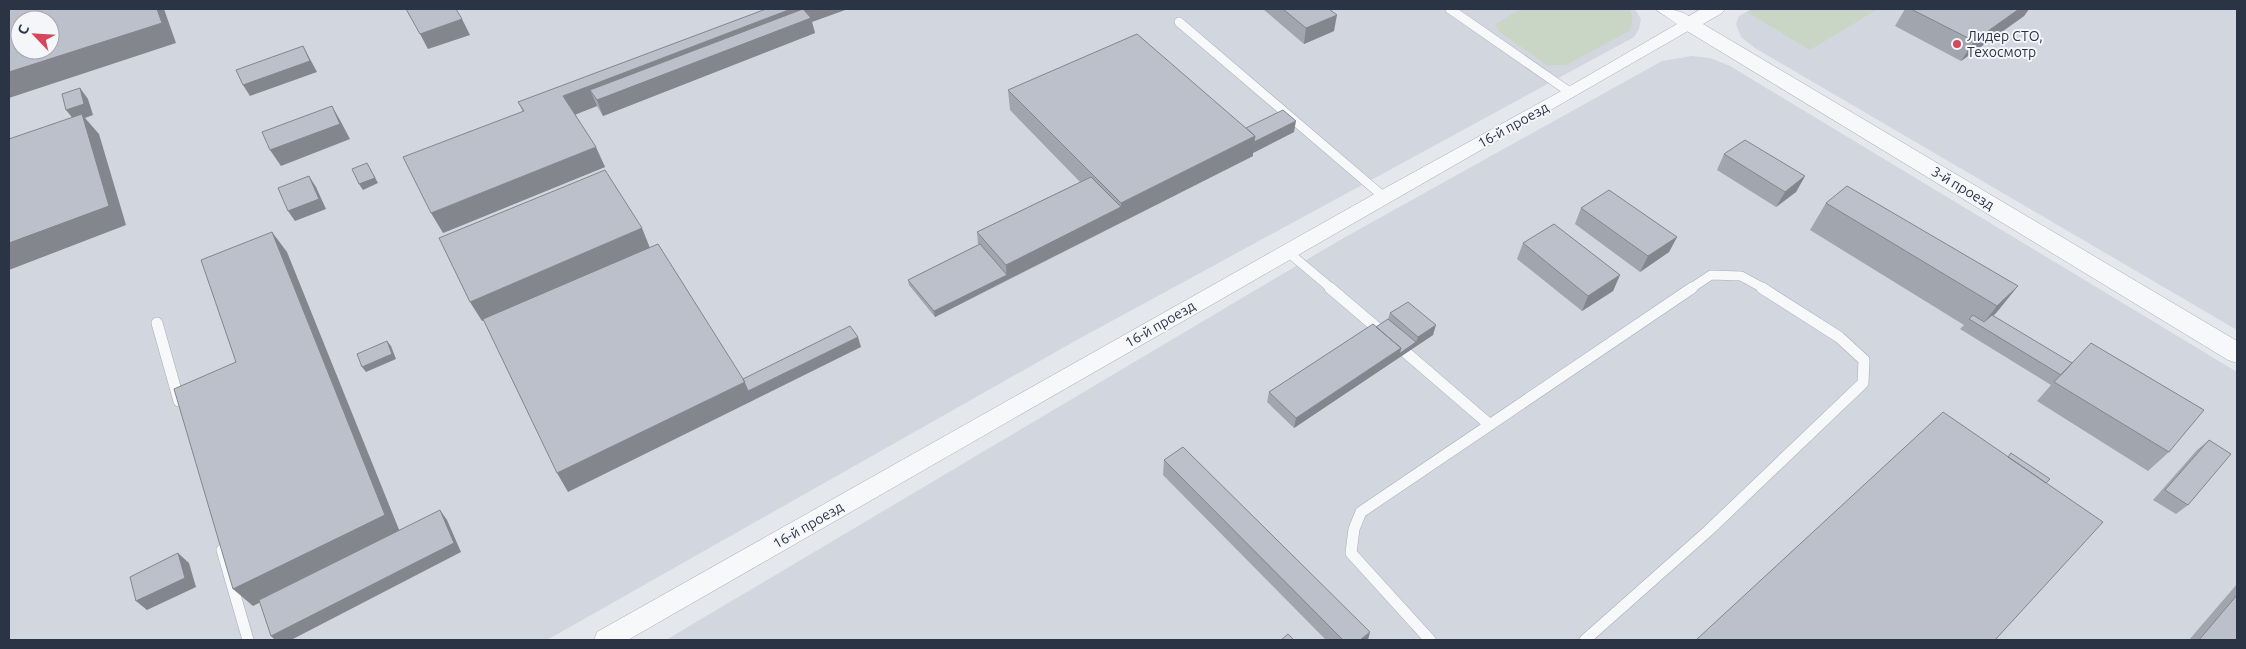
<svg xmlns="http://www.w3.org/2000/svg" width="2246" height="649" font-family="Ubuntu,sans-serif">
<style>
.built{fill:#d2d6de;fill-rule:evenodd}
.green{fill:#c9d6c5}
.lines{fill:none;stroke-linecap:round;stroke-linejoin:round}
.service-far1-casing{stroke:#a9aeb7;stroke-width:10}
.service-casing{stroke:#a9aeb7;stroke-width:12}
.minor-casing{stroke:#a9aeb7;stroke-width:1}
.tertiary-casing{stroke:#a9aeb7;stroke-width:1}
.service-far1{stroke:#f7f8fa;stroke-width:9}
.service{stroke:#f7f8fa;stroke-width:11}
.minor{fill:#f7f8fa;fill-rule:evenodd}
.tertiary{fill:#f7f8fa;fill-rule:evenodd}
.wall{fill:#a1a5ae}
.shaded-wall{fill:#83868d}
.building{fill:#bbc0ca;stroke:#83868d;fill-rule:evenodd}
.poi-dot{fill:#d1495b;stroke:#f4f6f9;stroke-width:2}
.labels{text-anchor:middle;stroke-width:4;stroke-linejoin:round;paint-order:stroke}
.poi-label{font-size:14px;fill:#2b3445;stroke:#f4f6f9;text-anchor:start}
.street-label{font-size:14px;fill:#2b3445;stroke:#f4f6f9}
</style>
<rect width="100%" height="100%" fill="#e4e7ec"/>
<path class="built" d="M9,9h1626l6,10 -2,10 -5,8 -559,304 -528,299h-538zM20,20h30v30h-30z
M1752,9h485v321l-482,-282 -14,-11 -5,-13 3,-8z
M1692,56l18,2 20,8 507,306v268h-1571l674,-400 322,-179z"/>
<path class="green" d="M1520,9h109c5,8 4,13 0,22l-63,34h-19l-50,-35 -1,-6z
M1752,9h126l-68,41 -63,-38z"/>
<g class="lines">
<defs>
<path id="service-far1" d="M1450,9l121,84
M1179,22l205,175
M1288,252l44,37
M1690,289l21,-14 30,1 24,13"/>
<path id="service" d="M1330,288l53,45
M157,323l22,78
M1396,344l94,81
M222,550l26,90
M1430,640l-79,-87 3,-24 7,-17 331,-224
M1585,640l123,-109 155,-148 1,-23 -25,-23 -77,-49"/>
<path id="minor" d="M1655,9c15,-1 33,2 42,15l-2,3 -1067,613h-34l3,-8 781,-440 187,-103 112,-65z"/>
<path id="tertiary" d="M1701,9h24l-3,4 -19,11 534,317v22l-9,-3 -546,-332 -3,-4 3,-4z"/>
</defs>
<use href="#service-far1" class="service-far1-casing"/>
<use href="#service" class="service-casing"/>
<use href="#minor" class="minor-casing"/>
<use href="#tertiary" class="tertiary-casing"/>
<use href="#service-far1" class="service-far1"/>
<use href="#service" class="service"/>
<use href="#minor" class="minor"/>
<use href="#tertiary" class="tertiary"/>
</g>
<path class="wall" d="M1263,9h66l5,22 -30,13z
M1905,9h124l-5,7 -63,45 -66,-35z
M812,22l3,11 -212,83 -6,-10 -22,8 30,53 -162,66 80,-121 -5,-10z
M1008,90l238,38 48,4 -41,21v3l-318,161 -26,-32 -1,-5 70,-35 -1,-13 103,-50 -70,-72z
M1724,154l81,22 -9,16 -20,15 -59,-37z
M1826,203l192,83 -25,30 176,136 -21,19 -111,-70 14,-16 -91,-56 4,-4 -154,-95z
M1581,208l96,29 -8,15 -29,20 -65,-48z
M1523,243l97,32 -7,16 -31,20 -65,-52z
M1390,313l43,22 -139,93 -27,-26 2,-10 107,-65 12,-8z
M2209,440l-21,65 -12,9 -23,-14 44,-50z
M1164,460l204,180h-42l-163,-165z
M2237,584v56h-48z"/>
<path class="shaded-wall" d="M157,9h7l12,34 -167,55v-26z
M791,9h57l-36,13 3,11 -212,83 -6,-16 -7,-10 7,16 -25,10 -9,-20z
M2019,9h10l-5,7 -63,45 13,-20z
M1337,15l-3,16 -30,13 2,-16z
M462,19l8,16 -42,14 -8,-15z
M303,46l14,26 -67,24 -7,-11z
M80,88l8,11 5,16 -8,3 14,16 27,91 -117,45v-27l66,-122 -9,-11z
M332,106l9,16 9,17 -69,27 -11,-16z
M1296,121l-2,11 -41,21v3l-246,124 -1,-15 115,-58v-4l134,-67z
M596,147l9,20 -162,66 -12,-20z
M367,163l11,20 -15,7 -4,-6z
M309,176l7,11 10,22 -31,12 -7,-10z
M1805,176l-9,16 -20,15 9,-15z
M642,228l8,20 -168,73 -12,-19z
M272,232l15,20 113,280 -147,74 -20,-17z
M1677,237l-8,15 -29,20 8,-16z
M1007,275v5l-72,37 -1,-6z
M1620,275l-7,16 -31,20 6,-15z
M2018,286l-21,26 -15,15 -1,-1 16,-20z
M1436,325l-3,10 -139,93 2,-10 105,-70 15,-6 2,-5z
M858,337l3,10 -109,54 -4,-10z
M387,341l4,5 5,13 -30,13 -4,-5z
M745,382l7,19 -184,91 -11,-19z
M440,510l7,10 14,32 -170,88h-16l-4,-4z
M178,553l11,10 7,24 -49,23 -11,-9z
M1370,632l-2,8h-8z"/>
<path class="building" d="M9,9h148l5,14 -153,49zM20,20h30v30h-30z
M406,9h50l6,10 -42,15z
M766,9h25l-228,87 33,51 -165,66 -28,-56 121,-46 -6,-9z
M803,9l8,9 -214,82 -7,-10z
M1283,9h46l8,6 -31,13z
M1911,9h108l-45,32z
M1137,34l118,102 -134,67 -113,-113z
M303,46l7,15 -67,24 -7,-15z
M80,88l4,16 -18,6 -4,-16z
M332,106l8,18 -70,26 -8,-18z
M1283,110l13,11 -42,21 1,-6 -9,-8z
M82,114l27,92 -100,37v-104z
M1745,140l60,36 -20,16 -61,-38z
M367,163l8,15 -16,6 -7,-15z
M605,170l37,58 -172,74 -31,-64z
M309,176l10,23 -31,12 -10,-23z
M1091,177l30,30 -115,58 -29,-33z
M1847,186l171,100 -21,20 -171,-103z
M1609,190l68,47 -29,19 -67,-48z
M1554,224l66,51 -32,21 -65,-53z
M272,232l113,283 -152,74 -59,-200 62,-27 -35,-102z
M658,244l87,138 -188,91 -74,-154z
M980,244l27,31 -73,36 -26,-31z
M1408,302l28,23 -18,12 -28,-24z
M1973,315l11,7 8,-7 80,48 -11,12 -92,-56z
M1388,319l28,23 -17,12 2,-6 -25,-21z
M1373,324l28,24 -105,70 -27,-26z
M850,326l8,11 -110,54 -5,-12z
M387,341l5,13 -30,13 -5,-13z
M2091,343l113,67 -35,42 -115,-70z
M1943,412l160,110 -108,118h-299z
M2209,440l22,14 -43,51 -23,-15z
M1183,447l187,185 -10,8h-17l-179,-180z
M2011,453l39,26 -4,4 -38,-26z
M440,510l14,33 -183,93 -12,-36z
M178,553l7,25 -49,23 -6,-24z
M2237,595v45h-38z
M1288,634l6,6h-13z"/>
<circle class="poi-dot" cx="1957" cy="44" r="5"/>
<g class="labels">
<g class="poi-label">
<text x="1967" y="41">Лидер СТО,<tspan x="1967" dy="16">Техосмотр</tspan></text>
</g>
<g class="street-label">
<text transform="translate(1513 125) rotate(-29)" y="5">16-й проезд</text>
<text transform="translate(1963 188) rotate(31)" y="5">3-й проезд</text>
<text transform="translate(1160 324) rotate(-30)" y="5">16-й проезд</text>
<text transform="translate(808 525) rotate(-30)" y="5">16-й проезд</text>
</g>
</g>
<rect width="2246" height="649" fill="none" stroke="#2b3445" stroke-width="20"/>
<g transform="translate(35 35) rotate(295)"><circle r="24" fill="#f4f6f9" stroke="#a4a8b1"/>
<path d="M0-4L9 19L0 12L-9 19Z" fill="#d1495b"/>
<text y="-8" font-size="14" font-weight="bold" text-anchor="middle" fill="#2b3445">С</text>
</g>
</svg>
